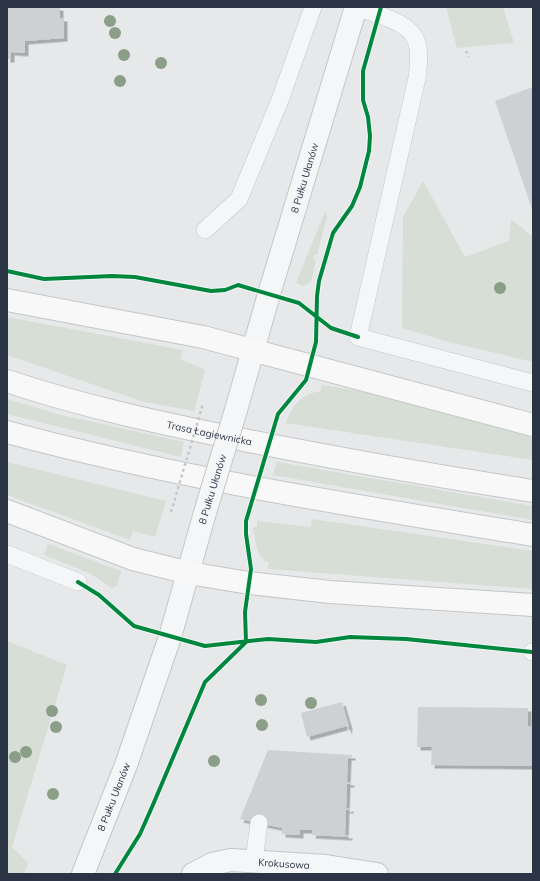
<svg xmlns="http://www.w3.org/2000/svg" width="540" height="881" font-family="Mulish,sans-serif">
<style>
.green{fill:#d6ded6}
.building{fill:#ced0d3;filter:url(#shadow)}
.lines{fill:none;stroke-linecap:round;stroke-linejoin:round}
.service-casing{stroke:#c4c6c8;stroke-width:18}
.minor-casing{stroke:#c4c6c8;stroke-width:24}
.secondary-casing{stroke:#c4c6c8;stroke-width:24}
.path{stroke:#c5c6ca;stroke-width:2.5;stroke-dasharray:3 3;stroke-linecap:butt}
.service{stroke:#f5f6f7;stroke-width:17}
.minor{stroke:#f5f6f7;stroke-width:22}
.secondary{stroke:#f8f8f8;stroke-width:22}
.minor-bridge-casing{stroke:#c4c6c8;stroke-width:24;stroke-linecap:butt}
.path-bridge{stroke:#c5c6ca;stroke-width:2.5;stroke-dasharray:3 3;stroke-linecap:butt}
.minor-bridge{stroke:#f5f6f7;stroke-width:22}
.cycleway-casing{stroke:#f4f6f9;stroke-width:6}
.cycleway{stroke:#00873e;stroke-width:4}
.tree{fill:#8a9e88}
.labels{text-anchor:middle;stroke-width:3;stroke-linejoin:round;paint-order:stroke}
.street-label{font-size:10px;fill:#2b3445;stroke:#f4f6f9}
</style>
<defs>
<filter id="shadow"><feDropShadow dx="3.5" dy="3.5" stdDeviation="0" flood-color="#0004"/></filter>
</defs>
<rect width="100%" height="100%" fill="#e6e8ea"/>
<path class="green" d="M446,7h57l11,36 -57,5z
M423,181l42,76 44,-16 2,-22 22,18v125l-84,-20 -47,-14 1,-111z
M325,212l2,5 -10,38h-3l-1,4 3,1 -5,22 -8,4 -7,-3z
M7,317l176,33 -3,9 25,11 -11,41 -50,-9 -137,-47z
M322,385l80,13 131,37v25l-247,-37c4,-15 18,-32 34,-31z
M7,399l54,16 123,27 -3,15 -174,-43z
M7,462l159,39 -11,36 -22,-6 -3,9 -123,-45z
M277,462l256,44v14l-260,-45z
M312,519l221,32v38l-265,-20 1,-7c-13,-2 -13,-23 -16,-34l4,-1v-6l54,6z
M48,544l73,27 -4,15 -5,2 -23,-15 -45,-18z
M7,641l60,24 -55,182 16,16 -4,11h-17z"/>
<path class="building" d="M7,7h53v11h4v20l-39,3v12l-14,-1v7h-4z
M533,87v125l-38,-111z
M342,702l7,24 -1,6 -1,-6 -40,11 -6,-24z
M418,707l110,1v18h5v40l-102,-1 1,-18h-15z
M268,750l84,5v2h-4l-1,25h4v2h-4l-1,25 4,-1v2h-4l-1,25h4v2l-37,-2 1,-5h-13v5l-18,-1v-6l-42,-9z"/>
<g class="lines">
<defs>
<path id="service" d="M352,7c11,2 21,6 30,9 36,12 40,26 35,62l-59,259 175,46
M205,230l34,-31 41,-99 33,-93
M7,554l71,28
M532,652h1
M254,861l5,-38"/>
<g id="minor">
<path id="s1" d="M236,410l33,-116 87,-287"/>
<path id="s2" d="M83,874l43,-109 44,-128 34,-121"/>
<path id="s3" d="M193,874l19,-10 19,-4 95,6 51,8"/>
</g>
<g id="secondary">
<path d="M7,300l196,37 330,88"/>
<path id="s4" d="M7,381c77,26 158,43 237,59 96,19 192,36 289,51"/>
<path d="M7,432c173,47 350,74 526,103"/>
<path d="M7,511l126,48 56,14 60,10 81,9 203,13"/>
</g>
</defs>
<use href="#service" class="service-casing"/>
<use href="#minor" class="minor-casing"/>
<use href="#secondary" class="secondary-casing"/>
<path class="path" d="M466,51l3,6"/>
<use href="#service" class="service"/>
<use href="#minor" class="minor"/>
<use href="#secondary" class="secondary"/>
<defs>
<path id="minor-bridge" d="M204,516l32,-106"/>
</defs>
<use href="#minor-bridge" class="minor-bridge-casing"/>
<path class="path-bridge" d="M171,512l32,-108"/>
<use href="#minor-bridge" class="minor-bridge"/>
<defs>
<path id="cycleway" d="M7,271l37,8 68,-3 23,1 76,14 14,-1 13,-5 61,18 32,25 27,9
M78,582l21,13 35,31 71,20 63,-7 48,3 34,-5 56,2 126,13
M115,874l25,-40 12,-27 53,-125 41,-40 -1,-30 6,-43 -5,-35v-13l32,-107 28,-34 10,-38 1,-46 2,-15 14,-48 19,-27 8,-19 9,-36 1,-15 -2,-19 -5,-17v-29l18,-64"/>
</defs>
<use href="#cycleway" class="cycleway-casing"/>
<use href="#cycleway" class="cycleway"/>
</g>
<g class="tree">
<circle cx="110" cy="21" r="6"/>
<circle cx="115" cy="33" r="6"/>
<circle cx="124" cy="55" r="6"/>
<circle cx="161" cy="63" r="6"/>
<circle cx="120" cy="81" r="6"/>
<circle cx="500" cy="288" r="6"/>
<circle cx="261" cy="700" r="6"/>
<circle cx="311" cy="703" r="6"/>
<circle cx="52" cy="711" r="6"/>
<circle cx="262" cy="725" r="6"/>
<circle cx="56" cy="727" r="6"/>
<circle cx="26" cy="752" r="6"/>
<circle cx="15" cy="757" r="6"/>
<circle cx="214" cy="761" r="6"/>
<circle cx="53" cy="794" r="6"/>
</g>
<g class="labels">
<g class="street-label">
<text dy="4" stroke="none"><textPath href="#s1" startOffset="242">8 Pułku Ułanów</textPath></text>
<text dy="4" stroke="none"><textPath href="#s4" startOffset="209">Trasa Łagiewnicka</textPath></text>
<text transform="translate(212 489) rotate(-73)" y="4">8 Pułku Ułanów</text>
<text dy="4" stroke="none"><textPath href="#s2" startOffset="83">8 Pułku Ułanów</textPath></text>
<text dy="4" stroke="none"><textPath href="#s3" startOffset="94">Krokusowa</textPath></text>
</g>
</g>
<rect width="540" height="881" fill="none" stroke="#2b3445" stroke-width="16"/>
</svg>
